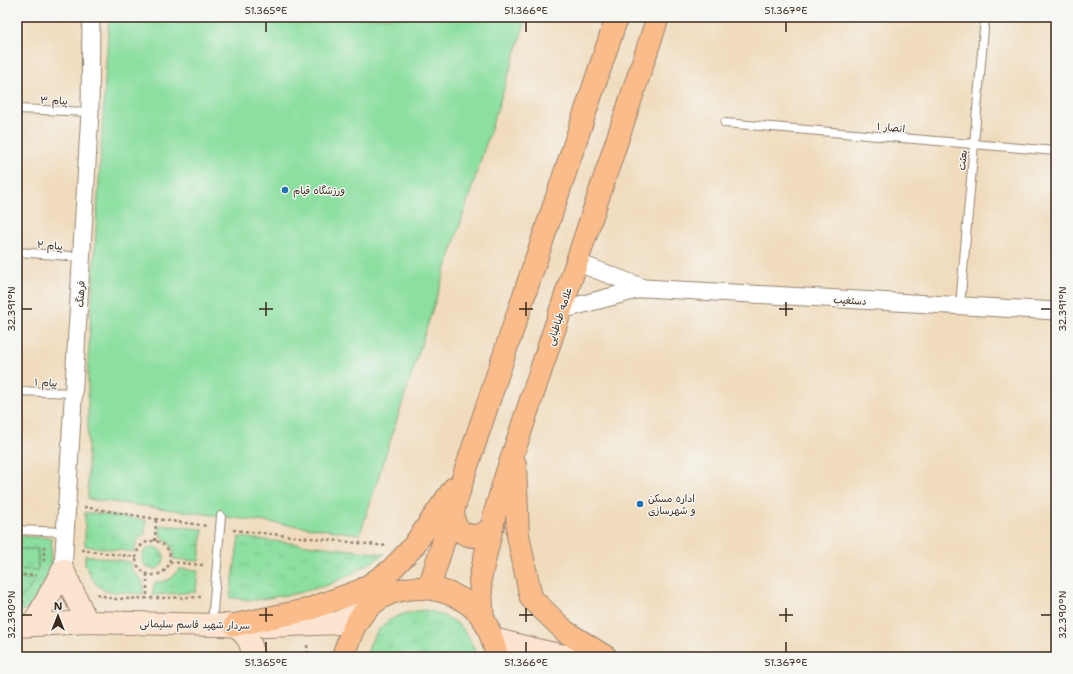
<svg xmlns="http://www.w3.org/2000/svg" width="1073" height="674" font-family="'Shantell Sans','Playpen Sans Arabic',sans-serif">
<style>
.grass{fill:url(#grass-tufts);stroke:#64845f}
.park{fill:url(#park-dots);stroke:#64845f}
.pitch{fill:#8cdfa0;stroke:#64845f}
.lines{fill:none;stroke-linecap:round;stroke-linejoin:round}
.lane-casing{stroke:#96836e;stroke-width:10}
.street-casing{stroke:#96836e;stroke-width:19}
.secondary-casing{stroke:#96836e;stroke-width:24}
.primary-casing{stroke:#96836e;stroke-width:24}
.path{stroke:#96836e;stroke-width:2.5;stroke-dasharray:3 3;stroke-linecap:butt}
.lane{stroke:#fff;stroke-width:8}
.street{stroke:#fff;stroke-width:17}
.secondary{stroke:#fde4d0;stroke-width:22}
.primary{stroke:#f9bc8a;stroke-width:22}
.ticks{fill:none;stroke:#3b2a1e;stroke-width:1.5}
.poi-dot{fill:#1f6fb2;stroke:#f6f6f2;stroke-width:1.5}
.labels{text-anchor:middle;stroke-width:3;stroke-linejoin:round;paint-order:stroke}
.street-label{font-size:10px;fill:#3b2a1e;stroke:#f6f6f2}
.poi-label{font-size:10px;fill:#3b2a1e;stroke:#f6f6f2;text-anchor:start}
.neatline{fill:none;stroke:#3b2a1e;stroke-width:1.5}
.ticks-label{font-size:10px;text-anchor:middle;fill:#3b2a1e}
</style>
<defs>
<pattern id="grass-tufts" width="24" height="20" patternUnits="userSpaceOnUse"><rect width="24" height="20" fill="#8cdfa0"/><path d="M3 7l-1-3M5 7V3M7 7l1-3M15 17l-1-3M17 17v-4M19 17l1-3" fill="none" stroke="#7ac089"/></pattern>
<pattern id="park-dots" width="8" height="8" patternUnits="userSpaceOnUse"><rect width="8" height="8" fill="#8cdfa0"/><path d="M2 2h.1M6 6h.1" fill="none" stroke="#7ac089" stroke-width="1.8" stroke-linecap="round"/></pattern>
</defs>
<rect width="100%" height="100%" fill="#f6f6f2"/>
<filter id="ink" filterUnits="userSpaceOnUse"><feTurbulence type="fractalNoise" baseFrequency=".025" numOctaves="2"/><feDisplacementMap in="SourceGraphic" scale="8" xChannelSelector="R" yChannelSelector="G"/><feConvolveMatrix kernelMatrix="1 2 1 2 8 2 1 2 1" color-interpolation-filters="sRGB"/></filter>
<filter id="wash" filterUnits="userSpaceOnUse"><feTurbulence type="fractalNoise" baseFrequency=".012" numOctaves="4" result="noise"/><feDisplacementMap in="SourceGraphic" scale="16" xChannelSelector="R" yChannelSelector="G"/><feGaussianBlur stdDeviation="0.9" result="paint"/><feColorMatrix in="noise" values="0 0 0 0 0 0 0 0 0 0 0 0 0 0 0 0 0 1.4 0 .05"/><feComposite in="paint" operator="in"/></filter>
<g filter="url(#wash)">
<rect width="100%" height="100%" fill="#f0dcbd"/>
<path class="grass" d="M85,512l61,8 -1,14 -8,6 -3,12 -49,-6z
M160,525l43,4 -4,32 -25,-2c-1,-13 -4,-16 -14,-23z
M239,537l146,17 -32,19 -25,12 -29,8 -43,7 -26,-2z
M142 558a11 11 0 1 1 22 0a11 11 0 1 1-22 0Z
M17,549h21v21l-21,-1z
M85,555l45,7 2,9 11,10v13l-38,-3 -9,-7 -6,-9 -5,-11z
M179,569l19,1 -2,22 -44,3 3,-13c13,0 17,-3 24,-13z
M17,579h18c-4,8 -9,17 -18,19z
M426,610c30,8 41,17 51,47h-111c8,-33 27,-44 60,-47z"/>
<path class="park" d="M17,536l35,2 -2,32 -20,39 -13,2v-13c9,-3 14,-11 18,-19h-18v-10l21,1v-21h-21z"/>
<path class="pitch" d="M109,17h418l-167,517 -272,-35v-137z"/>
</g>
<g filter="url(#ink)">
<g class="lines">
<defs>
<path id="lane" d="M17,109l73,3
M725,123l331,28
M17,252l65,5
M960,306l25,-289
M17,391l57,2
M17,530l49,2
M212,623l9,-107"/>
<path id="street" d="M576,262l68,26
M561,310l83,-22 412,23
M63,570l27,-458 1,-95"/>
<path id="secondary" d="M33,625l30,-55 24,52
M235,625c9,8 20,18 16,32
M17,626l70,-4 179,4 72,-3 31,-16
M493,639l48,12 29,6"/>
<path id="primary" d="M515,464l3,71 13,63 35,34 40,25
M453,512c1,3 0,7 1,9 4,14 21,19 32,11 3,-1 5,-5 7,-7
M429,588l36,-116 152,-455
M483,619l-3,-40 16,-70 11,-37 151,-455
M235,625l72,-15 55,-20 28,-19 22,-23 42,-60
M344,657v-4c7,-19 10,-31 24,-45 31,-32 92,-24 116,12 7,12 10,24 13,37"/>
</defs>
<use href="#lane" class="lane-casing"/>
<use href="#street" class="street-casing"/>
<use href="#secondary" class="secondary-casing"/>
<use href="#primary" class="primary-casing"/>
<path class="path" d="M84,507l72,12 52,7
M233,530l154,16
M136 558a17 17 0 1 1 34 0a17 17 0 1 1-34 0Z
M155,541l1,-22
M81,550l55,7
M44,561v-15
M170,562l33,3
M147,574v25
M17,575h20
M97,594l16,5 88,-2
M17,601h7
M307,645l1,12"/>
<use href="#lane" class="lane"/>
<use href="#street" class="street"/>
<use href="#secondary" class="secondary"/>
<use href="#primary" class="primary"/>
</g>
</g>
<path class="ticks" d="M266,22v10M526,22v10M786,22v10M266,302v14M526,302v14M786,302v14M22,309h10M259,309h14M519,309h14M779,309h14M1041,309h10M266,608v14M526,608v14M786,608v14M22,615h10M259,615h14M519,615h14M779,615h14M1041,615h10M266,642v10M526,642v10M786,642v10"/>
<g class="poi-dot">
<circle cx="285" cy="190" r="4"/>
<circle cx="640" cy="504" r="4"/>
</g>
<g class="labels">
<g class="street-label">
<text transform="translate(54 100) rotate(2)" y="4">پیام ۳</text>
<text transform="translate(891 127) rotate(5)" y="4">انصار ۱</text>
<text transform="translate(962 160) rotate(-85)" y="4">بعثت</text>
<text transform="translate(50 245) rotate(4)" y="4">پیام ۲</text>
<text transform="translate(80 294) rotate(-87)" y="4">فرهنگ</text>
<text transform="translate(850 300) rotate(3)" y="4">دستغیب</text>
<text transform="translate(559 316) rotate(-72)" y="4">علامه طباطبایی</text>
<text transform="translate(46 382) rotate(3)" y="4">پیام ۱</text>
<text transform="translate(195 624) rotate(1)" y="4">سردار شهید قاسم سلیمانی</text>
</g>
<g class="poi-label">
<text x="293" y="194">ورزشگاه قیام</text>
<text x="648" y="502">اداره مسکن<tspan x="648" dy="12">و شهرسازی</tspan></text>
</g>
</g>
<rect width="1073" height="674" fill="none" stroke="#f6f6f2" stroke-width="44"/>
<g transform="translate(58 616)" stroke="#f6f6f2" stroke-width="3" paint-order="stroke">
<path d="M0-3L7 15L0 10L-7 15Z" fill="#3b2a1e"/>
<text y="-6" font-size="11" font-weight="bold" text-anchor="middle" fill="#3b2a1e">N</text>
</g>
<rect x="22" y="22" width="1029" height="630" class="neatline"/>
<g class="ticks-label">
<text x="266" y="14">51.365°E</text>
<text x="526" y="14">51.366°E</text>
<text x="786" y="14">51.367°E</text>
<text transform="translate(11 309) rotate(-90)" y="4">32.391°N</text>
<text transform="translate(1062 309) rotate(-90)" y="4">32.391°N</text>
<text transform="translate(11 615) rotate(-90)" y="4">32.390°N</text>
<text transform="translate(1062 615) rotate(-90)" y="4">32.390°N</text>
<text x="266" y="666">51.365°E</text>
<text x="526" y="666">51.366°E</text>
<text x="786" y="666">51.367°E</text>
</g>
</svg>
